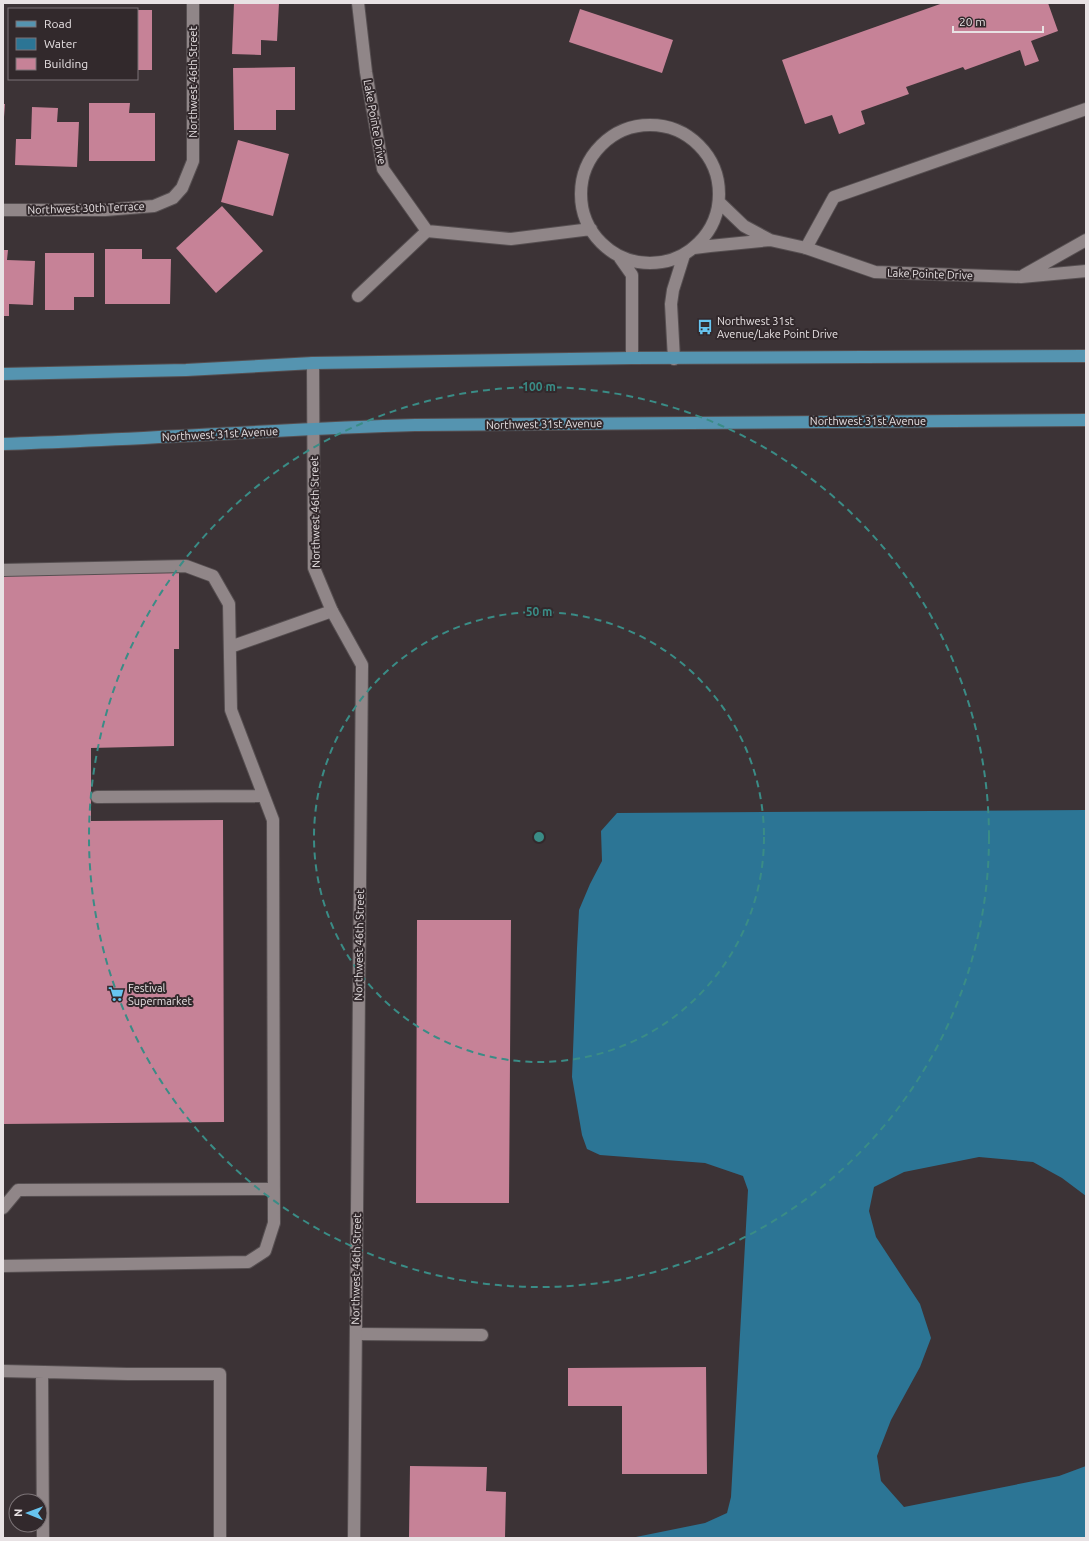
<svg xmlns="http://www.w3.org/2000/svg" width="1089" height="1541" font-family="Ubuntu,sans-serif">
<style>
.water{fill:#2c7595}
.building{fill:#c68297}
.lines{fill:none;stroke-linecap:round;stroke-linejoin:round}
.lane-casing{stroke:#564f51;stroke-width:14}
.street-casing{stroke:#564f51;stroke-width:14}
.primary-casing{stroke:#564f51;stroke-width:14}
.lane{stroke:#908688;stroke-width:12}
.street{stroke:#908688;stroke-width:12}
.primary{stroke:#5594b0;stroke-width:12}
.ring{fill:none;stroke:#3a8c86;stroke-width:2;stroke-dasharray:7 5}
.labels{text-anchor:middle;stroke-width:4;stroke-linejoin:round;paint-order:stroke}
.street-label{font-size:11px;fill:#e8e2e4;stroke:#32292c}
.poi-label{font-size:11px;fill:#e8e2e4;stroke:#32292c;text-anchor:start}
.centre{fill:#3a8c86;stroke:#32292c;stroke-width:2}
.ring-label{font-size:12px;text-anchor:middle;font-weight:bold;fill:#3a8c86;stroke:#32292c;stroke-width:4;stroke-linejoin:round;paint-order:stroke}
</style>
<rect width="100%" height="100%" fill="#3c3336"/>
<path class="water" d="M1086,810v386l-24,-18 -29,-16 -54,-5 -75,15 -30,15 -5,24 7,26 44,67 11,34 -11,29 -29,53 -14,36 4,25 23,26 155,-31 27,-10v72h-455l74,-15 22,-10 4,-16 17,-307 -5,-14 -38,-13 -105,-8 -13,-6 -5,-14 -10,-58 5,-129 2,-38 11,-26 12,-23 -1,-30 16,-18z"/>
<path class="building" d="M234,3h45l-2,38 -16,-1v15l-29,-1z
M943,3h105l10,28 -27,10 8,20 -14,5 -5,-16 -55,20 -2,-3 -57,20 3,7 -48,17 4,13 -26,10 -7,-19 -27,9 -23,-64z
M580,9l93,31 -11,33 -93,-31z
M137,10h15v60h-15z
M295,67v43h-19v20h-42l-1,-62z
M89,103h41l-1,10h26v48h-66z
M3,104h2l-1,13h-1z
M32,107l26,1 -1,14h22l-2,45 -62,-2 1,-26h15z
M238,140l51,14 -16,62 -52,-14z
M222,206l41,45 -47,42 -40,-45z
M105,249h37v10h29l-1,45h-65z
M3,250h5l-1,10 28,1 -2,44 -24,-1v12h-6z
M45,253h49v44h-20v13h-29z
M179,573v76h-5v97l-83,2v73l132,-1 1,302 -221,2v-550z
M417,920h94l-2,283h-93z
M706,1367l1,107h-85v-68h-54v-38z
M410,1466l77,1 -1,24 20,1 -1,46h-96z"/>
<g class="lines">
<defs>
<path id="lane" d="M806,248l28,-51 252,-88
M358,296l69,-65
M3,570l183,-4 27,10 16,28 2,106 42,110 1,403 -9,28 -17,11 -245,4
M230,647l102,-36
M97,797l167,-1
M3,1208l15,-18 256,-1
M356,1334l126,1
M3,1371l124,3h93v164
M42,1372l1,166"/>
<path id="street" d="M358,3l8,69 17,97 44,62 84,8 80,-10
M581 194a69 69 0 1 1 138 0a69 69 0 1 1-138 0Z
M719,202l25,24 26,14
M3,210h102l49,-4 19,-8 9,-10 11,-27v-158
M694,248l16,-2 60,-6 36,8 69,24 146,5 65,-6
M620,258l12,17v83
M1024,275l62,-35
M674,359l-3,-55 2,-14 11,-35
M313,363l1,205 18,43 30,54 -8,873"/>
<path id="primary" d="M3,374l183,-4 127,-7 319,-5 454,-2
M3,444c137,-4 274,-15 412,-19l671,-5"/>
</defs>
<use href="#lane" class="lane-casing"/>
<use href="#street" class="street-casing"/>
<use href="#primary" class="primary-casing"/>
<use href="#lane" class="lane"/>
<use href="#street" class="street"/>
<use href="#primary" class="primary"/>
</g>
<g class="ring">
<circle cx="539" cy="837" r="225"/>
<circle cx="539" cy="837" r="450"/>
</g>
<defs>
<symbol id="bus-bare" viewBox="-9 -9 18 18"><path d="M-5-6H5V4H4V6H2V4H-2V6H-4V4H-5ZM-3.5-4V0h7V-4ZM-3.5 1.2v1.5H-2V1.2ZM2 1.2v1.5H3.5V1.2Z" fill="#67c4ef" stroke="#32292c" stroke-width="2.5" paint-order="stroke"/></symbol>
<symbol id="supermarket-bare" viewBox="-9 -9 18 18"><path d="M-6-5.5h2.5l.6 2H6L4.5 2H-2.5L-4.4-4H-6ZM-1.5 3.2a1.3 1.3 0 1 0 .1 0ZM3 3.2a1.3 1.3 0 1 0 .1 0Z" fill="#67c4ef" stroke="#32292c" stroke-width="2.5" paint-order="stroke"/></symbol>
</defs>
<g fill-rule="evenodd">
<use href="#bus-bare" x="694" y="316" width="22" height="22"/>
<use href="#supermarket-bare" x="105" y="983" width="22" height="22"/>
</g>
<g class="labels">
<g class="street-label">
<text transform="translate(193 82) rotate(-90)" y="4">Northwest 46th Street</text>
<text transform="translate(375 122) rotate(80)" y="4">Lake Pointe Drive</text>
<text transform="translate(86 208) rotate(-2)" y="4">Northwest 30th Terrace</text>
<text transform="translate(930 274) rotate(2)" y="4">Lake Pointe Drive</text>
<text x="868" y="425">Northwest 31st Avenue</text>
<text transform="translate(544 424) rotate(-1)" y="4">Northwest 31st Avenue</text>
<text transform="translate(220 434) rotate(-3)" y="4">Northwest 31st Avenue</text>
<text transform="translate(315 512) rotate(-91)" y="4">Northwest 46th Street</text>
<text transform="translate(359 945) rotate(-89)" y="4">Northwest 46th Street</text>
<text transform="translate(356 1269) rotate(-89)" y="4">Northwest 46th Street</text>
</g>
<g class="poi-label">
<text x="717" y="325">Northwest 31st<tspan x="717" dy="13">Avenue/Lake Point Drive</tspan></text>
<text x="128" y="992">Festival<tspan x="128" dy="13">Supermarket</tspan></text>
</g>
</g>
<circle cx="539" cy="837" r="6" class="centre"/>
<g class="ring-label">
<text x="539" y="391">100 m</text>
<text x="539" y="616">50 m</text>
</g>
<rect width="1089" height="1541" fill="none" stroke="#e8e2e4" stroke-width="8"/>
<rect x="8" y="8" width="130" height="72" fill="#32292c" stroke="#7b7376"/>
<rect x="16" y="21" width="20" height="6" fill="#5594b0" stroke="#7b7376"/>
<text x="44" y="28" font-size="12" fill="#e8e2e4">Road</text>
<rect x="16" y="38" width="20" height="12" fill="#2c7595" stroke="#7b7376"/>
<text x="44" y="48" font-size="12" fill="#e8e2e4">Water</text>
<rect x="16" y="58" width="20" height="12" fill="#c68297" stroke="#7b7376"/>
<text x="44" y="68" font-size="12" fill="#e8e2e4">Building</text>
<g transform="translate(28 1513) rotate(271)"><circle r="19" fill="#32292c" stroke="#7b7376"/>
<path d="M0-3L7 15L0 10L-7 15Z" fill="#67c4ef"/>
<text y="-6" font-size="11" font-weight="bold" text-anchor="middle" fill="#e8e2e4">N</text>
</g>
<path d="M953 26v6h90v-6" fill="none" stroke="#e8e2e4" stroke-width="2"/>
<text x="959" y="26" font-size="12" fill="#e8e2e4" stroke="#32292c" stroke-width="3" paint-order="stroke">20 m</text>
</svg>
